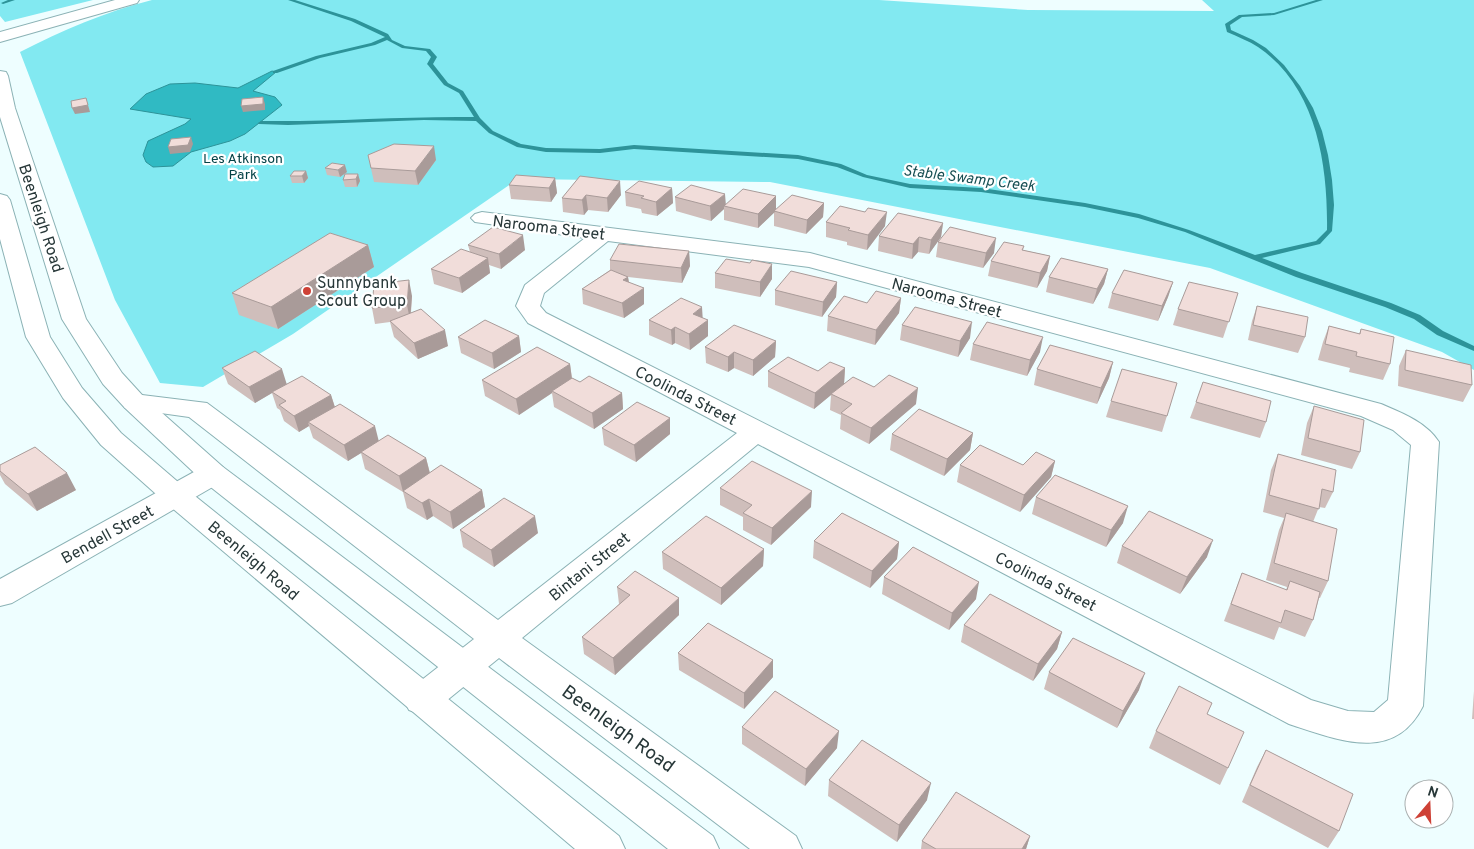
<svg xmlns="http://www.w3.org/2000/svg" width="1474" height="849" font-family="Overpass,sans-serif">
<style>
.green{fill:#82e9f1}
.water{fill:#30bac3;stroke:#2d9399}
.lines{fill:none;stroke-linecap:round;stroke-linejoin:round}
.stream{fill:#2d9399;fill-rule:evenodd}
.minor-casing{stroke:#8bb2b5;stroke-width:2}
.tertiary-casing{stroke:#8bb2b5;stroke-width:2}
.secondary-casing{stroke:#8bb2b5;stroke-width:2}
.minor{fill:#fff;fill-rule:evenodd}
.tertiary{fill:#fff;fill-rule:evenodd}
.secondary{fill:#fff;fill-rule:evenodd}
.wall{fill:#cfbebb}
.shaded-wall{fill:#a99b99}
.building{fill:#f1ddda;stroke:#a99b99}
.poi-dot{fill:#ce4136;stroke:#fff;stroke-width:2}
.labels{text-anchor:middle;stroke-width:4.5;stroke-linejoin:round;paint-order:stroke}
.far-park-label{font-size:14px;fill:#044246;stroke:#fff}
.far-water-label{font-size:15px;font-style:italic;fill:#174f53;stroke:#fff}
.street-label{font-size:16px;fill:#273738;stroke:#fff}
.poi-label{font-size:16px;fill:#273738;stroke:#fff;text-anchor:start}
.near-street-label{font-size:19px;fill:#273738;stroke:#fff}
</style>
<rect width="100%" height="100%" fill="#eefeff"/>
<path class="green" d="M0,0h93l-88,22 -5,-6z
M152,0h727l149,10 186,1 -12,-11h272v370l-32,-18 -232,-84 -440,-86 -252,-3 -225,155 -90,53 -43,-4 -45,-83 -95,-248c43,-22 85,-40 132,-52z"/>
<path class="water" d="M272,71l4,1 -23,19 22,6 7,8 -37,29 -15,7 -39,11 -18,14 -20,1 -7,-5 -3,-7 5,-14 37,-17 6,-5 -61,-10 16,-15 24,-10 25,-1 43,5z"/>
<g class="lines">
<path class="stream" d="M8,0h7l-12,4 -2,-1z
M288,0h7l60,19 33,15 4,6 13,6 25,3 7,8 -4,7 15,19 15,8 17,27 13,13 28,13 25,4 54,1 34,-4 164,10 43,9 26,11 43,9 71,4 104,15 54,11 50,16 66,25 61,-14 11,-11c1,-65 -10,-143 -69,-183 -9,-6 -20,-10 -31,-15l-2,-8 14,-9 35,-2 42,-13h7l-49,15 -32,2 -12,8 1,5 22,10 13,8 18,17 16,21 13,22 9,23 6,24 4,25 2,25 -2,26 -12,13 -58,14 40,15 89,30 29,12 23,16 31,15v5l-37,-16 -23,-16 -29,-12 -89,-30 -111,-45 -47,-14 -53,-11 -104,-15 -71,-4 -47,-11 -26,-10 -39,-8 -164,-10 -34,4 -54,-1 -29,-5 -28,-14 -13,-12 -52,-1 -136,5 -29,-1 -1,-1 3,-2c71,1 142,-5 213,-4l-15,-24 -15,-8 -16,-20 -1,-1 4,-7 -5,-6 -24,-3 -15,-8 -12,5 -55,13 -43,15h-4v-2l43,-15 55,-13 14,-6 -34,-16z"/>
<defs>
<path id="minor" d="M482,212l328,41 571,151c21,9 45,18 58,38l-16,264c-29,58 -85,34 -134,18l-531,-280 -236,194 274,198 6,13h-52l-251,-191 -64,52 -13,5 -13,-5 -5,-10 5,-10 65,-51 -285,-222 -64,-9 -4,-6 4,-6 9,-2 73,9 291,217 239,-187 -209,-110 -12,-17 9,-21 60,-47 -110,-16 -4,-4 4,-4zM608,241l201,26 552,149 32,14 18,15 -23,255 -14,12 -26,-1 -37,-11 -765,-387 -6,-7 4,-13z
M213,464l10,3 5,7 -5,7 -211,122 -12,3v-27l203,-112z"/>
<path id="tertiary" d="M115,0h24l-2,3 -137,39v-10z"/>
<path id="secondary" d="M0,71l6,1 2,4 7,32 71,211 36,54 21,23 80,71 490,369 6,13h-51l-465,-368 -78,-73 -22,-24 -41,-65 -62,-202z
M0,194l7,2 3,4 40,137 32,51 39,45 64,55 434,348 6,13h-50l-410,-347 -64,-57 -38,-47 -37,-61 -26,-98z"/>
</defs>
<use href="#minor" class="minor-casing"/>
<use href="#tertiary" class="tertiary-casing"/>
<use href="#secondary" class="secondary-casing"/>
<use href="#minor" class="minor"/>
<use href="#tertiary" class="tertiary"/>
<use href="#secondary" class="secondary"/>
</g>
<path class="wall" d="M368,155l68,5 -18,25 -44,-3z
M325,168l22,4 -7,5 -13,-2z
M306,171l2,7 -4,5h-12l-2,-7z
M358,174l2,7 -3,6h-12l-2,-7z
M580,176l41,19 -13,17 -20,-2 -4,5 -21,-3 -1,-14z
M555,178l2,15 -6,9 -40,-3 -2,-14z
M672,188l1,15 -16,13 -15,-3 -1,-4 -15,-3 -1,-14z
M776,196v14l48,-7 -1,14 -17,17 -32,-8v-14l-16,16 -34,-8v-11l-13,12 -35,-10 -1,-14 51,8z
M865,212l20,14 -18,24 -20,-5v-3l-21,-5v-15z
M943,223l-2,14 -12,17 -11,-2 -6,7 -34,-8 1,-15z
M938,242l56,11 -11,15 -47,-11z
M368,245l6,22 -96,62 -39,-14 -7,-22z
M468,245l57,5 -24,19 -12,-4 1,8 -28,20 -28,-9 -3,-15 39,-17z
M1024,246l-1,4 27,6 -3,15 -10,17 -49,-12 3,-15z
M689,251l1,15 -8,17 -54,-6 1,5 15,22 -20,14 -41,-14 -1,-15 28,-19v-10z
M1108,269l-4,15 -11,20 -47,-12 3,-15z
M715,273l57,6 -12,18 -45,-9z
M837,282l-1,15 -14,20 -47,-12v-15z
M1173,282l-5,15 -10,24 -50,-13 4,-15z
M1238,293l-15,45 -50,-13 5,-16z
M412,296l-1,17 37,33 -30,13 -24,-22 -4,-15 -15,2 -3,-16z
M901,298l-2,15 -24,32 -48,-14 1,-15 39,-13z
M1257,306l48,31 -7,16 -50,-13 4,-19z
M703,318l5,18 -18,14 -15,-7 -3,2 -23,-10v-15z
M902,325l68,13 -12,19 -58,-17z
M1329,326l30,8 2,-5 29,35 -7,16 -34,-8 1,-4 -32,-8 5,-18z
M519,336l2,16 -27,17 -33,-16 -3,-16z
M776,341l-1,16 -22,19 -19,-8 -6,4 -22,-9 -1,-16z
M973,344l67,8 -13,24 -57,-16z
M1406,350l66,35 -9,17 -65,-16 1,-20z
M1113,362l-4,16 -12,26 -63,-19 3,-16z
M570,364l2,14 8,4 42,11 1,16 -29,20 -40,-22 -2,-14 -33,22 -34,-19 -3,-16z
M222,368l109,27 4,12 44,34 47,17 4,15 52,17 3,17 -32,22 -20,-13 -6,4 -20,-12 -4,-16 -38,-23 -4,-16 -13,8 -35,-23 -4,-12 -10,6 -15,-11 -4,-11 -3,-2 -5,-15 -17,10 -27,-19z
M845,368l-1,16 30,3 42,17 -47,40 -29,-15 1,-14 -11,-5 1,-15 -17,14 -46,-22v-16h50z
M1177,383l-15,49 -56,-15 5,-16z
M1196,402l70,20 -6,16 -70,-20z
M1314,406l46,46 -8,17 -51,-14 6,-32z
M670,418v16l-34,28 -32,-17 -2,-17z
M973,433l-3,17 -26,26 -54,-26 2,-16z
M1278,454l55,38 -8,16 -6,-1 -6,15 15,59 -8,17h-1l-6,22 -8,17 -26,-10 -5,13 -50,-19 18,-48 44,17 1,-3 -21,-7 13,-50 5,-12 -21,-6 8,-42z
M1055,461l-4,16 -31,35 -63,-30 3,-17h63z
M0,465l76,25 -39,21 -32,-27 -5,-9z
M720,488l91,19 -40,38 -28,-15v-13l-23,-12z
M1036,497l87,26 -17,24 -74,-33z
M460,530l78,3 -44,34 -31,-20z
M814,541l85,1 -2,17 -27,29 -57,-30z
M1122,546l85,11 -27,37 -63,-31z
M764,549l-1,17 -42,39 -58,-36 -1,-17z
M884,577l92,22 -27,31 -67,-36z
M617,587l62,28 -64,60 -31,-21 -2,-17 37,-33z
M964,625l98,7 -5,17 -24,32 -72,-39z
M678,653l95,7v17l-29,32 -65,-39z
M1049,672l90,18 -22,38 -73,-39z
M1474,691v28h-2z
M742,727l95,21 -32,38 -63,-42z
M1156,731l72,37 -8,17 -71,-37z
M1266,750l73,81 -11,17 -86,-46 15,-35z
M829,780l98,20 -30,42 -69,-46z
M1030,836l-4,13h-105l1,-8z"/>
<path class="shaded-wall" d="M263,97l2,7v6l-22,2 -2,-6z
M86,98l4,14 -15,2 -3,-6z
M191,137l2,7 -3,8 -20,2 -2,-7z
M434,146l2,14 -18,25 -3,-14z
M345,165l2,7 -7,5 -2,-7z
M306,171l2,7 -4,5 -2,-7z
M358,174l2,7 -3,6 -1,-8z
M555,178l2,15 -6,9 -2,-14z
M620,181l1,14 -13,17 -1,-14z
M672,188l1,15 -16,13 -1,-14z
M725,194l1,12h-2v3l-13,12 -1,-15z
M586,195l2,15 -4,5 -2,-15z
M776,196v15l-18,17v-14z
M824,203l-1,14 -17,17 1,-14z
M887,212l-2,14 -18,24 1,-15z
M943,223l-2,14 -12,17 2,-14z
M523,235l2,15 -24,19 -2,-15z
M919,237l-1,15 -6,7 1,-15z
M996,238l-2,15 -11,15 3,-15z
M368,245l6,22 -96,62 -7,-22z
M689,251l1,15 -8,17 -1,-15z
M1050,256l-3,15 -10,17 3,-15z
M488,258l2,15 -28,20 -3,-15z
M772,264v15l-12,18v-15z
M1108,269l-4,15 -11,20 4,-15z
M628,277l2,15 -7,-12z
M409,280l3,16 -2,24 -3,-15z
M837,282l-1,15 -14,20 1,-15z
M1173,282l-5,15 -10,24 4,-15z
M644,288v16l-20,14 -2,-15z
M901,298l-2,15 -24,32 1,-15z
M702,307l1,16 -10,-9z
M708,320v16l-18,14 -1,-16z
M972,322l-2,16 -12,19 2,-16z
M675,327v16l-3,2 -1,-15z
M445,330l3,16 -30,13 -4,-16z
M519,336l2,16 -27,17 -2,-16z
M1043,337l-3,15 -13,24 3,-16z
M776,341l-1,16 -22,19v-16z
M734,352v16l-6,4v-15z
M1113,362l-4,16 -12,26 4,-16z
M570,364l2,16 -20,11v2l-33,22 -3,-16z
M845,368l-1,16 -13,10v1l-17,14 1,-16z
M282,369l5,16 -15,7v1l-17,10 -6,-16z
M918,388l-2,16 -47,40 2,-16z
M622,393l1,16 -29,20 -2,-16z
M331,395l5,16 -28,11 1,4 -10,6 -5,-16z
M670,418v16l-34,28 -2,-17z
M375,426l4,16 -31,19 -4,-16z
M973,433l-3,17 -26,26 3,-17z
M426,458l4,16 -27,18 -4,-16z
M1055,461l-4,16 -31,35 4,-17z
M67,473l9,17 -39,21 -9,-17z
M482,490l3,17 -32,22 -3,-17z
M812,491l-1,16 -40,38 1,-17z
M429,499l4,17 -6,4 -5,-17z
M1128,506l-5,17 -17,24 5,-17z
M535,516l3,17 -44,34 -3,-17z
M1213,540l-6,17 -27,37 7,-17z
M899,542l-2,17 -27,29 2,-17z
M764,549l-1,17 -42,39v-17z
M979,582l-3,17 -27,31 3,-17z
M679,598v17l-64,60 -2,-17z
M1062,632l-5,17 -24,32 5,-17z
M773,660v17l-29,32v-16z
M1145,673l-6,17 -22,38 6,-17z
M839,731l-2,17 -32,38 1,-17z
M931,783l-4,17 -30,42 2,-17z
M1030,836l-4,13h-4z"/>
<path class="building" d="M263,97v7l-22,2 1,-7z
M86,98l2,7 -16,3 -1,-7z
M191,137l-3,8 -20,2 3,-8z
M394,144l40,2 -19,25 -44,-3 -3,-13z
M332,163l13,2 -7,5 -13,-2z
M294,171h12l-4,5h-12z
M345,174h13l-2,5 -13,1z
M516,175l39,3 -6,10 -40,-3z
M580,176l40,5 -13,17 -21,-3 -4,5 -20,-2z
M639,181l33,7 -16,14 -15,-4 3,-2 -19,-4z
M691,185l34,9 -15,12 -35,-9z
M743,189l33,7 -18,18 -34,-8z
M792,195l32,8 -17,17 -33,-9z
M840,206l25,6 3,-4 19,4 -19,23 -20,-5 2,-2 -24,-6z
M898,213l45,10 -12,17 -12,-3 -6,7 -34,-8z
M493,227l30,8 -24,19 -31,-9z
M950,227l46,11 -10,15 -48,-11z
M330,233l38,12 -97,62 -39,-14z
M1004,242l20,4 -2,4 28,6 -10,17 -49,-12z
M619,244l70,7 -8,17 -71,-8z
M461,249l27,9 -29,20 -28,-9z
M1061,258l47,11 -11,20 -48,-12z
M726,259l24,4 2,-3 20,4 -12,18 -45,-9z
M611,270l17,7 -5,3 21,8 -22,15 -40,-14z
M1124,270l49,12 -11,24 -50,-13z
M791,271l46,11 -14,20 -48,-12z
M409,280l-2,25 -35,3 2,-24z
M1189,282l49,11 -9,29 -51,-13z
M876,291l25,7 -25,32 -48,-14 16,-20 23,7z
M681,298l21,9 -9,7 15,6 -19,14 -14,-7 -4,3 -22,-10z
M1257,306l51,11 -3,20 -52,-12z
M915,307l57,15 -12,19 -58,-16z
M421,309l24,21 -31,13 -24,-22z
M485,320l34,16 -27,17 -34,-16z
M987,322l56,15 -13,23 -57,-16z
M734,325l42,16 -23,19 -19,-8 -6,5 -23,-10z
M1329,326l31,8 1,-5 33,8 -4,27 -34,-8 1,-4 -32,-8z
M1050,345l63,17 -12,26 -64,-19z
M537,347l33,17 -54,35 -34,-19z
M1406,350l65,15 1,20 -67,-15z
M255,351l27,18 -33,18 -27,-19z
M788,357l30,14 12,-9 15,6 -30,25 -47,-22z
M1122,369l55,14 -10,33 -56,-15z
M889,375l29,13 -47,40 -30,-15 11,-9 -21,-10 22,-17 21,10z
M302,376l29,19 -37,21 -15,-11 7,-4 -14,-9z
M589,376l33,17 -30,20 -40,-22 20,-13 8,4z
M1203,382l68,19 -5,21 -70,-20z
M637,402l33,16 -36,27 -32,-17z
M340,404l35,22 -31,19 -36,-23z
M1314,406l50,14 -4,32 -52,-14z
M919,409l54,24 -26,26 -55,-25z
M388,435l38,23 -27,18 -38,-24z
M980,445l43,20 13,-13 19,9 -31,34 -64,-30z
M35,447l32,26 -39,21 -28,-23v-6z
M1278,454l58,16 -3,22 -11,-3 -3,20 -50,-14z
M752,461l60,30 -40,37 -29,-15 9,-8 -32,-17z
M441,465l41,25 -32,22 -21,-13 -7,4 -19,-12z
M1055,475l73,31 -17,24 -75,-33z
M504,498l31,18 -44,34 -31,-20z
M1149,511l64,29 -26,37 -65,-31z
M842,513l57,29 -27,29 -58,-30z
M1286,513l51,16 -9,52 -54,-18z
M706,516l58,33 -43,39 -59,-36z
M913,547l66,35 -27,31 -68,-36z
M635,571l44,27 -66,60 -31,-21 48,-42 -13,-8z
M1242,573l45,17 3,-9 30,11 -7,28 -28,-10 -4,13 -50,-19z
M990,594l72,38 -24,32 -74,-39z
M708,623l65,37 -29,33 -66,-40z
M1073,638l72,35 -22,38 -74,-39z
M1179,686l33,17 -5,11 37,18 -16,36 -72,-37z
M775,691l64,40 -33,38 -64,-42z
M862,740l69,43 -32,42 -70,-45z
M1266,750l87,44 -14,37 -89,-46z
M956,792l74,44 -8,13h-86l-14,-8z"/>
<circle class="poi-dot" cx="307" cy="291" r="5"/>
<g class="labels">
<g class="far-park-label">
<text x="243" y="163">Les Atkinson<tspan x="243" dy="16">Park</tspan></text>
</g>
<g class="far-water-label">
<text transform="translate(969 178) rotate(7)" y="5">Stable Swamp Creek</text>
</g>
<g class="street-label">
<text transform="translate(42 218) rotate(72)" y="6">Beenleigh Road</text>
<text transform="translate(549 227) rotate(7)" y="6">Narooma Street</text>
<text transform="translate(947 297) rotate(15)" y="6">Narooma Street</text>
<text transform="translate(686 395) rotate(27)" y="6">Coolinda Street</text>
<text transform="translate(107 534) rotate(-29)" y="6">Bendell Street</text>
<text transform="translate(254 560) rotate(40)" y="6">Beenleigh Road</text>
<text transform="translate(589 566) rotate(-39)" y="6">Bintani Street</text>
<text transform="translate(1046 581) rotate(27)" y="6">Coolinda Street</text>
</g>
<g class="poi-label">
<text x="317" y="288">Sunnybank<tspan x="317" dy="18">Scout Group</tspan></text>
</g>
<g class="near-street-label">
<text transform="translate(619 728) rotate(36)" y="7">Beenleigh Road</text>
</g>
</g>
<g transform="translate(1429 804) rotate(19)"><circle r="24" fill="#ffffff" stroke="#a9afaf"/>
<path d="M0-4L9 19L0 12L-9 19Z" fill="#ce4136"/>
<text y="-8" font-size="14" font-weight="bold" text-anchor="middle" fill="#273738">N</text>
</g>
</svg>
